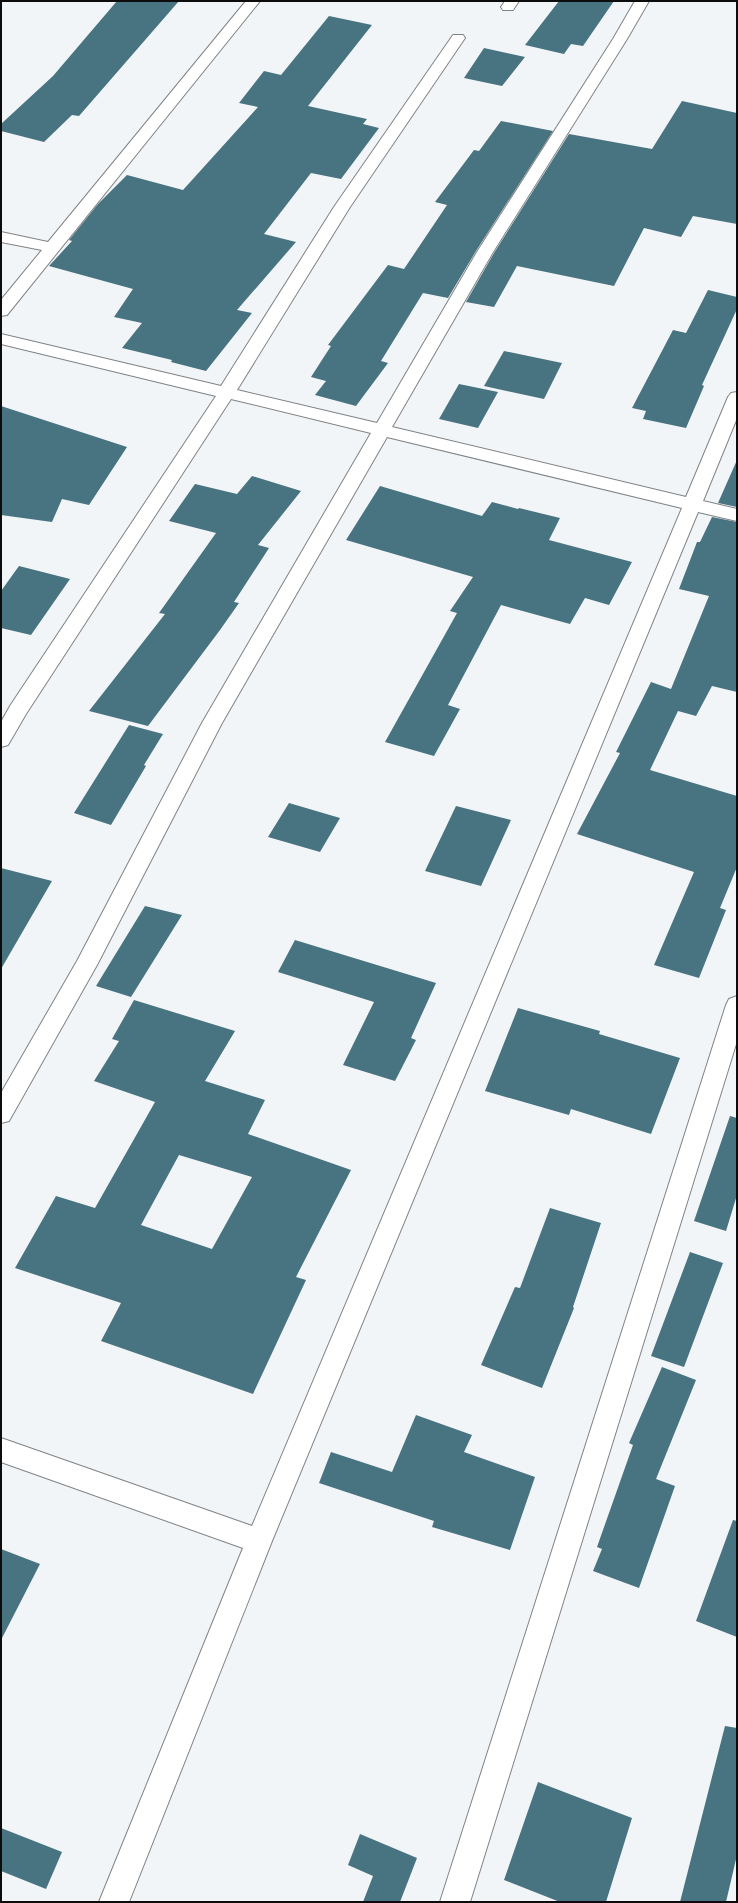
<svg xmlns="http://www.w3.org/2000/svg" width="738" height="1903" font-family="'Nunito Sans',sans-serif">
<style>
.building{fill:#487380;fill-rule:evenodd}
.lines{fill:none;stroke-linecap:round;stroke-linejoin:round}
.minor-casing{stroke:#808385;stroke-width:2}
.minor{fill:#fff;fill-rule:evenodd}
</style>
<rect width="100%" height="100%" fill="#f2f5f7"/>
<path class="building" d="M117,1h62l-100,115 -7,-1 -28,27 -43,-11v-7l52,-48z
M559,1h55l-31,45 -12,-2 -7,10 -39,-9z
M329,16l43,9 -64,81 59,13 -4,5 16,4 -38,51 -30,-6 -47,61 32,8 -59,68 15,3 -46,58 -35,-9 1,-2 -50,-12 20,-25 -28,-6 19,-28 -84,-23 23,-25 -3,-1 29,-36 29,-29 56,15 75,-83 -19,-4 25,-32 17,4z
M484,48l41,9 -23,29 -38,-8z
M682,101l55,12v111l-44,-8 -12,21 -37,-9 -30,58 -97,-20 -23,41 -28,-5 28,-49 75,-119 83,15z
M501,121l52,10 -77,120 -28,47 -25,-5 -42,68 7,2 -32,43 -41,-11 11,-14 -15,-4 20,-31 -3,-1 60,-80 16,4 43,-64 -12,-3 39,-52 5,1z
M708,290l29,7v12l-35,76 2,1 -18,42 -43,-9 3,-8 -14,-3 41,-78 13,3z
M504,351l58,12 -18,36 -60,-13z
M459,384l39,8 -20,36 -39,-9z
M1,406l126,41 -38,58 -27,-6 -10,23 -51,-7z
M737,460v47l-19,-4z
M252,476l49,15 -43,54 11,3 -35,54 5,1 -19,27 -72,96 -59,-15 76,-97 -6,-1 57,-80 -47,-12 26,-37 42,10z
M380,486l102,30 10,-14 26,7 1,-1 41,10 -11,22 83,22 -23,43 -24,-7 -15,26 -69,-19 -53,100 12,4 -26,47 -49,-14 72,-129 -7,-2 23,-34 -127,-37z
M712,517l25,5v170l-25,-6 -16,30 -18,-5 -28,59 87,26v71l-17,41 6,2 -27,68 -45,-13 40,-93 -117,-38 43,-81 -4,-1 35,-70 20,7 38,-93 -30,-7 18,-47h3z
M19,566l51,13 -39,56 -30,-7v-37z
M129,725l34,9 -19,31 2,1 -35,59 -37,-12z
M289,803l51,15 -20,34 -52,-15z
M456,806l55,14 -30,66 -56,-15z
M1,868l51,13 -51,88z
M145,906l37,9 -51,82 -35,-11z
M295,940l141,43 -25,55 5,2 -21,41 -52,-16 31,-63 -96,-30z
M134,1000l101,31 -30,50 60,19 -17,34 103,36 -55,107 10,3 -53,114 -152,-53 20,-38 -106,-35 41,-72 39,12 60,-106 -61,-21 25,-40 -7,-2zM179,1155l73,22 -40,72 -71,-24z
M518,1008l82,23 -1,3 81,24 -29,76 -80,-25 -2,6 -84,-24z
M730,1116l7,2v77l-11,36 -32,-10z
M550,1208l51,15 -28,84 1,1 -32,80 -61,-23 34,-78 5,1z
M690,1252l33,11 -39,104 -33,-11z
M662,1367l34,13 -40,99 19,7 -36,102 -46,-17 9,-22 -5,-2 36,-102 -4,-2z
M416,1415l56,20 -8,17 71,25 -25,73 -78,-23 2,-6 -115,-38 12,-31 61,20z
M733,1520l4,1v116l-41,-16z
M1,1549l39,15 -39,76z
M725,1726l12,2v127l-11,47h-46z
M538,1782l94,36 -26,84h-46l-56,-22z
M1,1828l61,24 -16,37 -45,-18z
M360,1834l57,24 -17,44h-37l10,-26 -25,-11z"/>
<g class="lines">
<defs>
<path id="minor" d="M246,1h14l-253,314 -6,1v-16l41,-50 -41,-8v-10l47,10z
M505,1h14l-6,9h-10l-2,-3z
M635,1h14l-22,38 -134,213 -101,175 294,70 42,-100 3,-4 6,-1v26l-34,83 34,8v12l-39,-9 -426,1029 -143,361h-30l144,-354 -242,-86v-24l251,88 430,-1018 -295,-71 -165,286 -125,242 -88,156 -8,2v-30l76,-132 125,-238 169,-290 -140,-34 -205,315 -18,31 -7,2v-25l9,-16 206,-310 -215,-52v-10l220,52 113,-179 119,-172h10l2,3 -115,169 -113,183 140,33 100,-171 136,-213z
M737,996v45l-267,861h-30l286,-897 3,-6z"/>
</defs>
<use href="#minor" class="minor-casing"/>
<use href="#minor" class="minor"/>
</g>
<rect width="738" height="1903" fill="none" stroke="#0c0c0d" stroke-width="4"/>
</svg>
